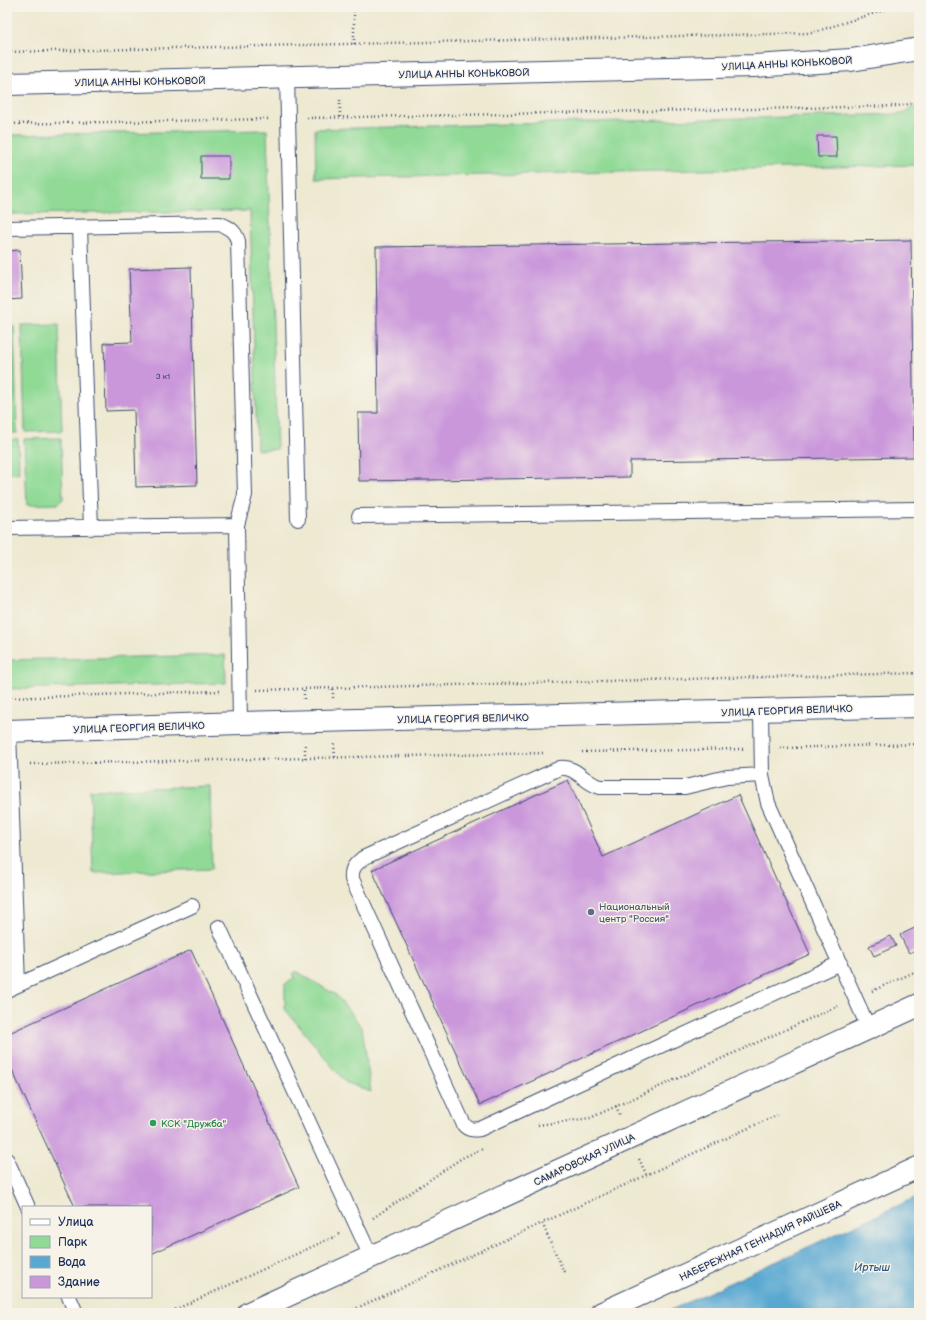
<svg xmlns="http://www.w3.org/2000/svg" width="926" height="1320" font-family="'Balsamiq Sans',sans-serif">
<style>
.green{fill:#90da96;stroke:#56847a}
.water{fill:#58a8d2;stroke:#3a6c98}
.building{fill:#ca97db}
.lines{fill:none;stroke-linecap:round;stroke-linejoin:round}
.service-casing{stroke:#3b4b6f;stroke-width:16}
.pedestrian-casing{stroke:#3b4b6f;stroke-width:23}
.minor-casing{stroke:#3b4b6f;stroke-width:24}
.path{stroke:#3b4b6f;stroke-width:2.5;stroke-dasharray:1 3;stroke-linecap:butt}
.service{stroke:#fff;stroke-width:14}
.pedestrian{stroke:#fff;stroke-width:21}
.minor{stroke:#fff;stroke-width:22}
.service-dot{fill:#5c6f8a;stroke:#f7f3e8;stroke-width:1.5}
.leisure-dot{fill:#2e9e5b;stroke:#f7f3e8;stroke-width:1.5}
.labels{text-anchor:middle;stroke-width:3;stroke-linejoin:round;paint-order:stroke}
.number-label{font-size:8px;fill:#47497d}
.street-label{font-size:10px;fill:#1b2f5e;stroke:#f7f3e8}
.service-label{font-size:10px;fill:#4e5e75;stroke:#f7f3e8;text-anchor:start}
.leisure-label{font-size:10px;fill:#27864d;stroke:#f7f3e8;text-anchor:start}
.water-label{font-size:11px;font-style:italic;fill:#305987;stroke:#f7f3e8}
</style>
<rect width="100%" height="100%" fill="#f7f3e8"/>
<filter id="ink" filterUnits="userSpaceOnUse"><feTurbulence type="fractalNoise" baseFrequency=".025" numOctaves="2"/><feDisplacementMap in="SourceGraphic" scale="8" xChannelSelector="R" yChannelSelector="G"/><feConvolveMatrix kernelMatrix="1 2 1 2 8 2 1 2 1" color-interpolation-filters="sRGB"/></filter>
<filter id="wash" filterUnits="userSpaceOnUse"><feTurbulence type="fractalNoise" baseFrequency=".012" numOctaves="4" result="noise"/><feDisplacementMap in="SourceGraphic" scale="16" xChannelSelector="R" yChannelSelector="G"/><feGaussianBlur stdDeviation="0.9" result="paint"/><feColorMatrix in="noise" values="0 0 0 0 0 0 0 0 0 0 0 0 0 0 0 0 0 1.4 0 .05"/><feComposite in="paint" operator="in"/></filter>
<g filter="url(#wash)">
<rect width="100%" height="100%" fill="#eee9d1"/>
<path class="green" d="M910,108h9v57l-603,14 -1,-50 588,-15z
M267,130l10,319 -20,1 -7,-239 -243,3v-79z
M59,324l3,107 -37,1 -3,-107z
M7,326h7l3,107h-10z
M61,438l2,61 -5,5 -31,1 -3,-66z
M18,439l1,34h-12v-33z
M225,655l1,28 -219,6v-29z
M210,786l2,83 -119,4 -3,-83z
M296,971l40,24 26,32 9,65 -26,-10 -60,-73v-25l10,-7 -2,-3z"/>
<path class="water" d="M919,1196v117h-255z"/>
<g id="blocks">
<path class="building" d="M817,136h19l1,21h-19z
M201,156h28v23h-28z
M911,240l3,217 -284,4v16l-271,4 -1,-68h20l-2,-166z
M20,250l2,49 -15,1v-49z
M191,267l6,218 -61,2 -2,-77 -28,1 -2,-68 28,-1 -3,-73z
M568,780l35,77 135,-62 72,159 -330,151 -108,-235z
M919,926v23l-10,4 -9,-18z
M891,936l5,10 -22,10 -5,-10z
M191,950l108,237 -148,67v-47h-76l-68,-148v-25z"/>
</g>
</g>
<g filter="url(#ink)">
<use href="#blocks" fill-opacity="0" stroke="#3b4b6f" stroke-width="1"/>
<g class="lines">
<defs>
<path id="service" d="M287,77l11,442
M80,227l11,301
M7,228l213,-4c10,4 15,7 18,17l7,254 -8,30 3,198
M359,516l560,-7
M7,528l230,-3
M761,711l1,64 6,28 101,226
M9,731l9,254
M762,775l-35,2 -42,10h-85c-16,-4 -23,-21 -40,-19l-197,90c-8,7 -12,10 -11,21l112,246c5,5 9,5 16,4l360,-166
M219,927l152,330
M7,990l185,-84
M7,1160l21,47
M69,1297l7,16"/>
<path id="pedestrian" d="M601,1313l318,-146"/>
<path id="minor" d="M7,84l747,-18 97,-6 68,-11
M7,731l233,-8 679,-17
M249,1313l670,-308"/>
</defs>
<use href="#service" class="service-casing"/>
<use href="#pedestrian" class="pedestrian-casing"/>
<use href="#minor" class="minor-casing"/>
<path class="path" d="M354,7v37
M7,52l804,-19 83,-26
M340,100v17
M307,118l591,-12 21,-4
M7,124l261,-5
M333,689v10
M257,690l662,-17
M304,690v9
M7,698l213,-7
M334,744l1,14
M780,748l139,-4
M582,752l161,-3
M305,758v-14
M30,764l515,-11
M872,991l47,-21
M616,1106l4,10
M538,1125l52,-7 248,-112
M639,1159l7,15
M373,1218l89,-60 20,-9
M564,1272l-22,-49 235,-108
M168,1313l172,-79
M346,1313l196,-90"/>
<use href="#service" class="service"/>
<use href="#pedestrian" class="pedestrian"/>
<use href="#minor" class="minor"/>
</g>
</g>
<circle class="service-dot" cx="591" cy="912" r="4"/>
<circle class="leisure-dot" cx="153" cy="1123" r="4"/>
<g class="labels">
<g class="number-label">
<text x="163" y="379">3 к1</text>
</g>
<g class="street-label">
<text transform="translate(787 63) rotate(-3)" y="4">УЛИЦА АННЫ КОНЬКОВОЙ</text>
<text transform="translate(464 73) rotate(-1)" y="4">УЛИЦА АННЫ КОНЬКОВОЙ</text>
<text transform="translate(140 81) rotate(-1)" y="4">УЛИЦА АННЫ КОНЬКОВОЙ</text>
<text transform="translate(787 710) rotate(-2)" y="4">УЛИЦА ГЕОРГИЯ ВЕЛИЧКО</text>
<text transform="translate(463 718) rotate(-1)" y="4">УЛИЦА ГЕОРГИЯ ВЕЛИЧКО</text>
<text transform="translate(139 727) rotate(-2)" y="4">УЛИЦА ГЕОРГИЯ ВЕЛИЧКО</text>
<text transform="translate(584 1159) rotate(-25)" y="4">САМАРОВСКАЯ УЛИЦА</text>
<text transform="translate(760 1240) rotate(-25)" y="4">НАБЕРЕЖНАЯ ГЕННАДИЯ РАЙШЕВА</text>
</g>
<g class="service-label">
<text x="599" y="910">Национальный<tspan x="599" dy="12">центр "Россия"</tspan></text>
</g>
<g class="leisure-label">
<text x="161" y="1127">КСК "Дружба"</text>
</g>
<g class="water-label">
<text x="872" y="1271">Иртыш</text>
</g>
</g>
<rect width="926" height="1320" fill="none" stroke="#f7f3e8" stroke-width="24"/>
<rect x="22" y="1206" width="130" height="92" fill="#f7f3e8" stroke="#9fa5b1"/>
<rect x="30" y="1219" width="20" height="6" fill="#ffffff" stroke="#9fa5b1"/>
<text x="58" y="1226" font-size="12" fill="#1b2f5e">Улица</text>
<rect x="30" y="1236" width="20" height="12" fill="#90da96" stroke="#9fa5b1"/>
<text x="58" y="1246" font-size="12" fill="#1b2f5e">Парк</text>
<rect x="30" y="1256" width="20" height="12" fill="#58a8d2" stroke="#9fa5b1"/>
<text x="58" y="1266" font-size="12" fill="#1b2f5e">Вода</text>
<rect x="30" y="1276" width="20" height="12" fill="#ca97db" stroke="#9fa5b1"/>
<text x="58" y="1286" font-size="12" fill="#1b2f5e">Здание</text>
</svg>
